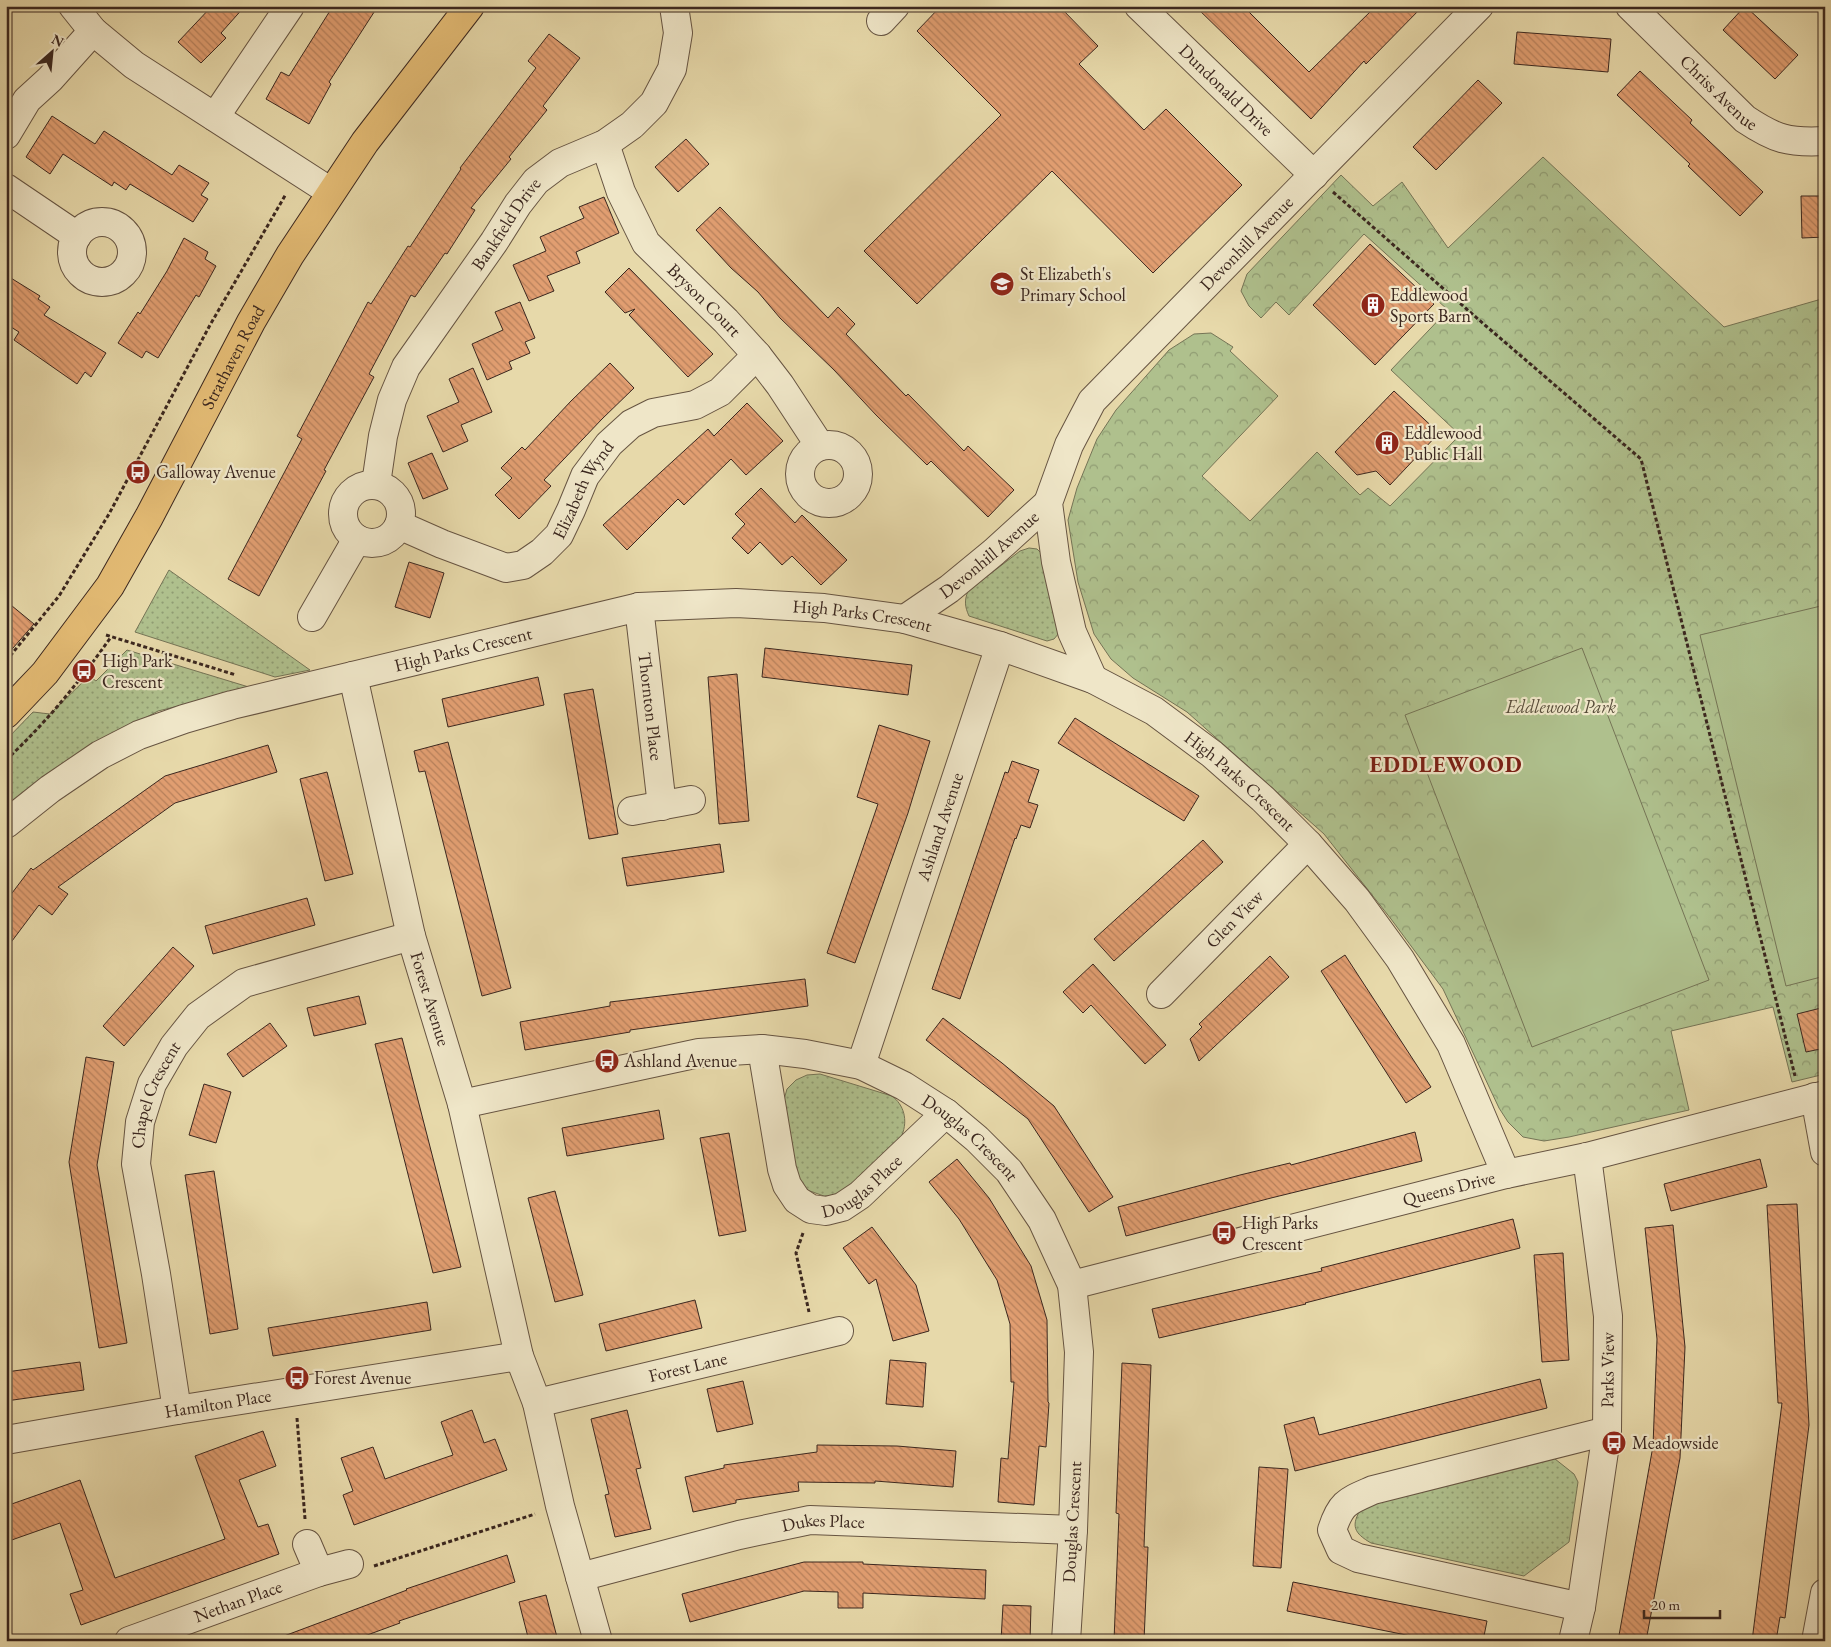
<svg xmlns="http://www.w3.org/2000/svg" width="1831" height="1647" font-family="'EB Garamond',serif">
<style>
.grass{fill:url(#grass-dots);stroke:#757456}
.park{fill:url(#park-crowns);stroke:#757456}
.pitch{fill:#afc08d;stroke:#757456}
.building{fill:url(#building-back-hatch);stroke:#3b271f}
.lines{fill:none;stroke-linecap:round;stroke-linejoin:round}
.minor-casing{stroke:#665442;stroke-width:30}
.major-casing{stroke:#3b271f;stroke-width:30}
.path{stroke:#3b271f;stroke-width:3;stroke-dasharray:4 2.5;stroke-linecap:butt}
.minor{stroke:#efe6c8;stroke-width:28}
.major{stroke:#e4bc75;stroke-width:28}
.labels{text-anchor:middle;stroke-width:4.5;stroke-linejoin:round;paint-order:stroke}
.street-label{font-size:18px;fill:#3b271f;stroke:#efe6c8}
.poi-label{font-size:18px;fill:#3b271f;stroke:#efe6c8;text-anchor:start}
.park-label{font-size:18px;font-style:italic;fill:#584d3a;stroke:#efe6c8}
.district-label{font-size:22px;font-weight:bold;letter-spacing:1px;fill:#7a1f14;stroke:#efe6c8}
</style>
<defs>
<pattern id="grass-dots" width="8" height="8" patternUnits="userSpaceOnUse" patternTransform="scale(1.25)"><rect width="8" height="8" fill="#afc08d"/><path d="M2 2h.1M6 6h.1" fill="none" stroke="#909c73" stroke-width="1.8" stroke-linecap="round"/></pattern>
<pattern id="park-crowns" width="20" height="18" patternUnits="userSpaceOnUse" patternTransform="scale(1.25)"><rect width="20" height="18" fill="#afc08d"/><path d="M2 6a3 3 0 1 1 6 0M12 15a3 3 0 1 1 6 0" fill="none" stroke="#909c73"/></pattern>
<pattern id="building-back-hatch" width="6" height="6" patternUnits="userSpaceOnUse" patternTransform="scale(1.25)"><rect width="6" height="6" fill="#e19e71"/><path d="M-1 5l2 2M0 0l6 6M5-1l2 2" fill="none" stroke="#b8815c"/></pattern>
</defs>
<rect width="100%" height="100%" fill="#e7d9aa"/>
<filter id="stains"><feTurbulence type="fractalNoise" baseFrequency=".004" numOctaves="4"/><feColorMatrix values="0 0 0 0 .2 0 0 0 0 .09 0 0 0 0 .02 0 0 0 .5 -.17"/></filter>
<radialGradient id="worn" r=".72"><stop offset=".6" stop-color="#630" stop-opacity="0"/><stop offset="1" stop-color="#630" stop-opacity=".3"/></radialGradient>
<path class="grass" d="M1029,548l8,1 5,5 17,79 -5,6 -7,2 -78,-25c-4,-9 -5,-15 -1,-25l52,-40z
M169,570l141,100 -35,7 -140,-45z
M127,650l125,38 -94,23 -63,34 -47,28 -42,36v-69l27,-28 17,2 39,-38 7,5z
M820,1074l72,22c12,9 16,24 10,39 -7,18 -45,47 -61,61h-17l-17,-6 -11,-16 -13,-71 4,-14 9,-9 11,-5z
M1550,1455l24,19 4,8 -9,60 -45,34 -153,-33c-17,-10 -21,-17 -9,-36z"/>
<path class="park" d="M1543,157l181,170 101,-29v776l-33,8 -19,-75 -102,24 18,79 -120,27 -25,4 -21,-4 -15,-15 -9,-14 -56,-119 -52,-70 -67,-85 -137,-122 -54,-34 -22,-19 -17,-25 -16,-52 -10,-62 9,-32 20,-49 19,-29 53,-60 25,-16 17,-1 22,14 -3,4 48,45 -76,80 48,45 67,-69 43,43 8,-7 22,18 70,-71 -69,-65 57,-60 -84,-76 -75,81 -13,-13 -15,16 -12,-12 -8,-15 6,-17 94,-99 32,31 29,-24 46,66z"/>
<path class="pitch" d="M1825,605v371l-39,10 -86,-351z
M1582,648l127,332 -177,67 -127,-332z"/>
<path class="building" d="M212,6h33l-24,27 5,5 -25,25 -23,-21z
M333,6h45l-49,76 2,2 -22,40 -43,-25 15,-27 8,4z
M941,6h118l39,40 -19,18 65,66 22,-21 76,76 -89,88 -101,-102 -135,133 -53,-53 137,-136 -84,-84z
M1195,6h48l66,66 67,-66h47l-57,58 -2,-3 -53,58z
M1745,6l53,49 -23,24 -52,-49z
M1517,32l94,7 -3,33 -94,-8z
M549,34l31,24 -37,48 4,4 -38,47 2,2 -40,49 4,2 -28,44 -2,-1 -30,44 -4,-2 -42,79 5,3 -50,93 2,1 -67,125 -31,-17 74,-140 -5,-3 71,-134 3,2 37,-58 2,1 51,-78 -1,-1 76,-100 -8,-7z
M1640,71l52,49 -2,3 73,69 -23,24 -52,-50 2,-2 -73,-69z
M1478,80l24,23 -66,67 -23,-23z
M52,116l43,28 9,-13 68,44 7,-10 30,18 -8,12 7,4 -15,23 -63,-38 -4,6 -12,-8 -2,4 -49,-32 -13,20 -24,-17z
M686,139l23,25 -31,28 -23,-25z
M1801,196h24v41l-23,1z
M604,197l15,36 -43,19 4,11 -33,13 7,15 -25,10 -16,-36 33,-14 -6,-14 44,-19 -5,-11z
M720,207l108,111 10,-11 17,17 -9,10 60,62 2,-2 56,57 4,-5 46,44 -26,27 -57,-56 -4,4 -51,-50 -42,-45 -54,-52 -22,-26 -27,-24 -35,-38z
M184,238l24,14 -3,7 11,7 -17,31 -3,-2 -38,63 -12,-7 -4,7 -24,-15 20,-31 2,2 27,-43z
M1370,244l64,60 -59,61 -62,-60z
M629,268l84,86 -25,23 -59,-62 6,-6 -10,4 -20,-21z
M6,275l34,21 -2,3 12,8 -6,8 62,38 -15,24 -6,-5 -8,12 -63,-44 5,-8 -13,-8z
M520,302l15,36 -10,4 5,11 -21,9 3,7 -25,11 -15,-36 31,-14 -8,-18z
M610,363l24,25 -32,31 -58,61 7,6 -32,33 -24,-24 17,-17 -11,-10 21,-21 3,3 46,-49z
M473,368l19,44 -31,13 7,16 -25,11 -16,-36 32,-14 -10,-23z
M1394,391l45,42 -49,52 -14,-14 -19,4 -22,-23z
M747,403l36,38 -37,34 -15,-16 -47,46 -6,-6 -51,51 -24,-25 105,-96 6,7z
M432,453l16,36 -25,10 -15,-36z
M761,488l34,35 7,-8 45,45 -26,25 -29,-29 -10,9 -22,-23 -12,12 -16,-16 13,-14 -10,-10z
M409,562l35,11 -14,45 -35,-11z
M6,601l28,23 -28,32z
M765,648l147,17 -4,30 -146,-18z
M737,674l12,147 -30,3 -11,-147z
M538,677l6,28 -96,22 -6,-28z
M593,689l25,145 -29,5 -25,-145z
M1075,718l124,78 -15,25 -126,-78z
M879,725l51,16 -22,72 -53,150 -28,-10 51,-149 -21,-7z
M448,742l63,246 -29,8 -57,-225 -6,1 -5,-21z
M268,745l9,27 -102,31 -117,84 10,7 -16,21 -13,-10 -33,44v-48l25,-33 2,2 132,-94z
M1012,761l27,9 -11,32 10,3 -8,23 -9,-3 -5,14 -1,-1 -55,161 -28,-10 73,-217 3,1z
M327,772l26,102 -28,7 -25,-102z
M1203,840l20,22 -109,99 -20,-22z
M720,844l4,28 -97,14 -5,-28z
M307,898l8,27 -102,29 -8,-28z
M173,947l21,19 -70,80 -21,-20z
M1345,955l86,132 -25,16 -85,-132z
M1270,956l19,21 -90,84 -9,-22 12,-12 -3,-3z
M1093,964l73,81 -21,19 -54,-59 -8,8 -20,-21z
M805,979l3,27 -178,24v2l-105,18 -5,-28 90,-16v-4z
M359,996l7,28 -52,12 -7,-28z
M1825,1007v41l-19,4 -9,-38z
M943,1018l59,45 52,43 59,91 -24,15 -61,-93 -102,-79z
M270,1023l17,23 -44,31 -16,-23z
M402,1038l59,229 -28,6 -58,-229z
M86,1057l28,5 -17,103 30,178 -28,5 -30,-186z
M204,1084l27,8 -15,51 -27,-8z
M659,1110l5,29 -97,17 -5,-28z
M1415,1132l7,29 -151,37 -145,38 -8,-29 122,-32 50,-12 1,2z
M729,1133l17,98 -27,5 -19,-98z
M957,1159l32,39 42,68 16,54 1,82 1,1 -3,44 -7,-1 -5,59 -36,-3 3,-44 7,1 6,-77h-3l-1,-58 -13,-44 -38,-61 -30,-37z
M1760,1159l7,28 -96,24 -7,-27z
M214,1171l24,158 -28,5 -25,-159z
M555,1191l28,104 -28,7 -27,-104z
M1797,1204l12,221 -24,193 -5,-1 -4,24h-24l30,-238h-4l-11,-198z
M1513,1219l7,29 -215,55 1,1 -147,34 -7,-29 170,-38 -1,-3z
M1673,1225l12,122 -5,111 -34,183h-28l35,-195 4,-107 -12,-111z
M872,1227l44,58 13,46 -36,10 -17,-62 -7,5 -26,-36z
M1563,1253l6,107 -27,2 -8,-107z
M695,1300l7,28 -96,23 -7,-27z
M427,1302l4,28 -158,26 -5,-28z
M890,1360l36,3 -3,44 -37,-3z
M80,1362l4,28 -78,11v-29z
M1122,1363l29,2 -7,182h4l-4,94h-30l5,-127 -3,-1z
M1540,1379l7,29 -252,63 -11,-46 30,-8 5,18z
M743,1381l10,43 -36,8 -10,-43z
M472,1410l12,33 11,-4 12,31 -153,55 -11,-30 10,-4 -12,-33 32,-11 12,32 36,-13 32,-11 -12,-33z
M627,1410l14,58 -5,1 15,60 -36,8 -10,-42 4,-1 -18,-75z
M263,1431l13,35 -37,14 19,47 10,-3 11,30 -198,71 -11,-31 13,-4 -23,-67 -54,19v-36l74,-26 35,98 110,-39 -30,-83z
M817,1445l80,1 59,5 -3,36 -78,-6v2l-77,-1 1,9 -63,9v3l-43,9 -8,-35 39,-9v-3l93,-13z
M1259,1467l29,2 -7,99 -28,-2z
M507,1555l8,27 -116,39 1,2 -49,18h-75v-2l131,-49 -1,-1z
M804,1562h59v2l123,6 -1,29 -122,-6v15h-25v-16l-34,-1 -114,31 -8,-28z
M1293,1582l194,39 -4,20h-47l-149,-30z
M546,1595l12,46h-29l-10,-39z
M1003,1605l28,1 -1,35h-29z"/>
<g class="lines">
<defs>
<g id="minor">
<path d="M73,6l20,25 41,34 197,127"/>
<path id="s1" d="M1139,6l175,169"/>
<path id="s2" d="M1630,6l115,113c30,20 43,24 80,22"/>
<path d="M881,21l14,-15"/>
<path d="M215,117l75,-111"/>
<path d="M6,135l21,-35 23,-21 43,-48"/>
<path id="s3" d="M605,144l16,48 25,51 80,78 31,34 23,30 40,61"/>
<path d="M6,188l71,48"/>
<circle cx="102" cy="252" r="30"/>
<circle cx="829" cy="474" r="29"/>
<path id="s4" d="M376,484l7,-48 9,-36 14,-33 88,-125 24,-38 18,-23 24,-18 45,-19 27,-19 22,-22 18,-34 6,-36 -4,-27"/>
<circle cx="372" cy="514" r="29"/>
<path id="s5" d="M399,525l43,19 64,24 17,-3 19,-13 17,-17 12,-25 14,-34 24,-32 22,-20 22,-11 42,-8 25,-13 37,-37"/>
<path id="s6" d="M639,607l23,199"/>
<path d="M312,617l45,-78"/>
<path id="s7" d="M905,619l44,-30 45,-37 54,-49"/>
<path id="s8" d="M353,676l58,260 51,168 57,252 18,47 23,103 38,135"/>
<path id="s9" d="M1093,679l-21,-47 -16,-70 -8,-59 21,-58 23,-44 387,-395"/>
<path d="M632,811l59,-11"/>
<path id="s10" d="M6,824l44,-35 50,-34 39,-20 45,-16 48,-14 407,-98 97,-4 88,5 81,11 95,27 93,33 61,32 58,43 51,45 45,45 49,56 43,59 51,85 55,130"/>
<path id="s11" d="M1161,994l147,-150"/>
<path id="s12" d="M762,1049l20,120 5,16 10,15 14,9 15,2 16,-4 18,-12 86,-82"/>
<path id="s13" d="M861,1065l139,-419"/>
<path d="M1815,1097l10,55"/>
<path id="s14" d="M462,1104l237,-51 63,-4 43,5 56,11 43,21 42,27 31,26 32,32 33,49 30,65 7,67 -6,178 -7,111"/>
<path id="s15" d="M1072,1285l434,-111 81,-17 238,-62"/>
<path id="s16" d="M537,1403l302,-72"/>
<path id="s17" d="M177,1410l-21,-136 -20,-110 4,-42 12,-38 22,-38 24,-30 46,-33 167,-47"/>
<path id="s18" d="M6,1440l171,-30 342,-54"/>
<path d="M307,1544l12,28"/>
<path id="s19" d="M580,1577l159,-42 71,-15 263,10"/>
<path d="M1581,1607l-223,-49 -17,-8 -9,-20c9,-28 16,-29 41,-40l234,-59"/>
<path id="s20" d="M129,1641l190,-69 30,-8"/>
<path id="s21" d="M1573,1641l8,-34 26,-176 1,-115 -21,-159"/>
<path d="M1816,1641l9,-48"/>
</g>
<g id="major">
<path id="s22" d="M6,714l39,-41 65,-87 39,-69 102,-195 39,-67 75,-113 105,-136"/>
</g>
</defs>
<use href="#minor" class="minor-casing"/>
<use href="#major" class="major-casing"/>
<path class="path" d="M1333,192l153,134 155,133 154,617
M106,635l130,40
M6,661l53,-65 50,-82 101,-189 76,-131
M6,760c40,-37 74,-79 105,-123
M803,1233l-7,20 13,59
M297,1418l8,101
M374,1566l161,-52"/>
<use href="#minor" class="minor"/>
<use href="#major" class="major"/>
</g>
<defs>
<symbol id="school-disc" viewBox="-11 -11 22 22"><circle r="9.5" fill="#8f2418" stroke="#efe6c8"/><path d="M0-5L7-2L0 1L-7-2ZM-4 1L0 2.5L4 1V4Q0 6-4 4Z" fill="#fff"/></symbol>
<symbol id="building-disc" viewBox="-11 -11 22 22"><circle r="9.5" fill="#8f2418" stroke="#efe6c8"/><path d="M-4-6H4V6H1V3H-1V6H-4ZM-2.5-4.3h1.7v1.8h-1.7ZM.8-4.3h1.7v1.8H.8ZM-2.5-1h1.7V.8h-1.7ZM.8-1h1.7V.8H.8Z" fill="#fff"/></symbol>
<symbol id="bus-disc" viewBox="-11 -11 22 22"><circle r="9.5" fill="#8f2418" stroke="#efe6c8"/><path d="M-5-6H5V4H4V6H2V4H-2V6H-4V4H-5ZM-3.5-4V0h7V-4ZM-3.5 1.2v1.5H-2V1.2ZM2 1.2v1.5H3.5V1.2Z" fill="#fff"/></symbol>
</defs>
<g fill-rule="evenodd">
<use href="#school-disc" x="988" y="270" width="28" height="28"/>
<use href="#building-disc" x="1359" y="291" width="28" height="28"/>
<use href="#building-disc" x="1373" y="429" width="28" height="28"/>
<use href="#bus-disc" x="124" y="458" width="28" height="28"/>
<use href="#bus-disc" x="70" y="657" width="28" height="28"/>
<use href="#bus-disc" x="593" y="1047" width="28" height="28"/>
<use href="#bus-disc" x="1210" y="1219" width="28" height="28"/>
<use href="#bus-disc" x="283" y="1364" width="28" height="28"/>
<use href="#bus-disc" x="1600" y="1429" width="28" height="28"/>
</g>
<g class="labels">
<g class="street-label">
<text dy="6" stroke="none"><textPath href="#s1" startOffset="121">Dundonald Drive</textPath></text>
<text dy="6" stroke="none"><textPath href="#s2" startOffset="124">Chriss Avenue</textPath></text>
<text dy="6" stroke="none"><textPath href="#s4" startOffset="296">Bankfield Drive</textPath></text>
<text dy="6" stroke="none"><textPath href="#s9" startOffset="515">Devonhill Avenue</textPath></text>
<text dy="6" stroke="none"><textPath href="#s3" startOffset="189">Bryson Court</textPath></text>
<text dy="6" stroke="none"><textPath href="#s22" startOffset="425">Strathaven Road</textPath></text>
<text dy="6" stroke="none"><textPath href="#s5" startOffset="231">Elizabeth Wynd</textPath></text>
<text dy="6" stroke="none"><textPath href="#s7" startOffset="106">Devonhill Avenue</textPath></text>
<text dy="6" stroke="none"><textPath href="#s10" startOffset="901">High Parks Crescent</textPath></text>
<text dy="6" stroke="none"><textPath href="#s10" startOffset="496">High Parks Crescent</textPath></text>
<text dy="6" stroke="none"><textPath href="#s6" startOffset="100">Thornton Place</textPath></text>
<text dy="6" stroke="none"><textPath href="#s10" startOffset="1321">High Parks Crescent</textPath></text>
<text dy="6" stroke="none"><textPath href="#s13" startOffset="251">Ashland Avenue</textPath></text>
<text dy="6" stroke="none"><textPath href="#s11" startOffset="105">Glen View</textPath></text>
<text dy="6" stroke="none"><textPath href="#s8" startOffset="332">Forest Avenue</textPath></text>
<text dy="6" stroke="none"><textPath href="#s17" startOffset="322">Chapel Crescent</textPath></text>
<text dy="6" stroke="none"><textPath href="#s14" startOffset="538">Douglas Crescent</textPath></text>
<text dy="6" stroke="none"><textPath href="#s12" startOffset="232">Douglas Place</textPath></text>
<text dy="6" stroke="none"><textPath href="#s15" startOffset="389">Queens Drive</textPath></text>
<text dy="6" stroke="none"><textPath href="#s16" startOffset="155">Forest Lane</textPath></text>
<text dy="6" stroke="none"><textPath href="#s21" startOffset="274">Parks View</textPath></text>
<text dy="6" stroke="none"><textPath href="#s18" startOffset="215">Hamilton Place</textPath></text>
<text transform="translate(1072 1522) rotate(-87)" y="6">Douglas Crescent</text>
<text dy="6" stroke="none"><textPath href="#s19" startOffset="250">Dukes Place</textPath></text>
<text dy="6" stroke="none"><textPath href="#s20" startOffset="116">Nethan Place</textPath></text>
</g>
<g class="poi-label">
<text x="1020" y="280">St Elizabeth's<tspan x="1020" dy="21">Primary School</tspan></text>
<text x="1390" y="301">Eddlewood<tspan x="1390" dy="21">Sports Barn</tspan></text>
<text x="1404" y="439">Eddlewood<tspan x="1404" dy="21">Public Hall</tspan></text>
<text x="156" y="478">Galloway Avenue</text>
<text x="102" y="667">High Park<tspan x="102" dy="21">Crescent</tspan></text>
<text x="624" y="1067">Ashland Avenue</text>
<text x="1242" y="1229">High Parks<tspan x="1242" dy="21">Crescent</tspan></text>
<text x="314" y="1384">Forest Avenue</text>
<text x="1632" y="1449">Meadowside</text>
</g>
<g class="park-label">
<text x="1561" y="713">Eddlewood Park</text>
</g>
<g class="district-label">
<text x="1446" y="772">EDDLEWOOD</text>
</g>
</g>
<rect width="1831" height="1647" fill="none" stroke="#e7d9aa" stroke-width="25"/>
<rect x="8" y="8" width="1816" height="1632" fill="none" stroke="#3b271f" stroke-width="2.5"/>
<rect x="12" y="12" width="1806" height="1622" fill="none" stroke="#3b271f"/>
<g transform="translate(52 52) rotate(27)" stroke="#efe6c8" stroke-width="4" paint-order="stroke">
<path d="M0-4L9 19L0 12L-9 19Z" fill="#3b271f"/>
<text y="-8" font-size="14" font-weight="bold" text-anchor="middle" fill="#3b271f">N</text>
</g>
<path d="M1644 1610v8h76v-8" fill="none" stroke="#3b271f" stroke-width="2.5"/>
<text x="1651" y="1610" font-size="15" fill="#3b271f" stroke="#efe6c8" stroke-width="4" paint-order="stroke">20 m</text>
<rect width="100%" height="100%" filter="url(#stains)"/>
<rect width="100%" height="100%" fill="url(#worn)"/>
</svg>
